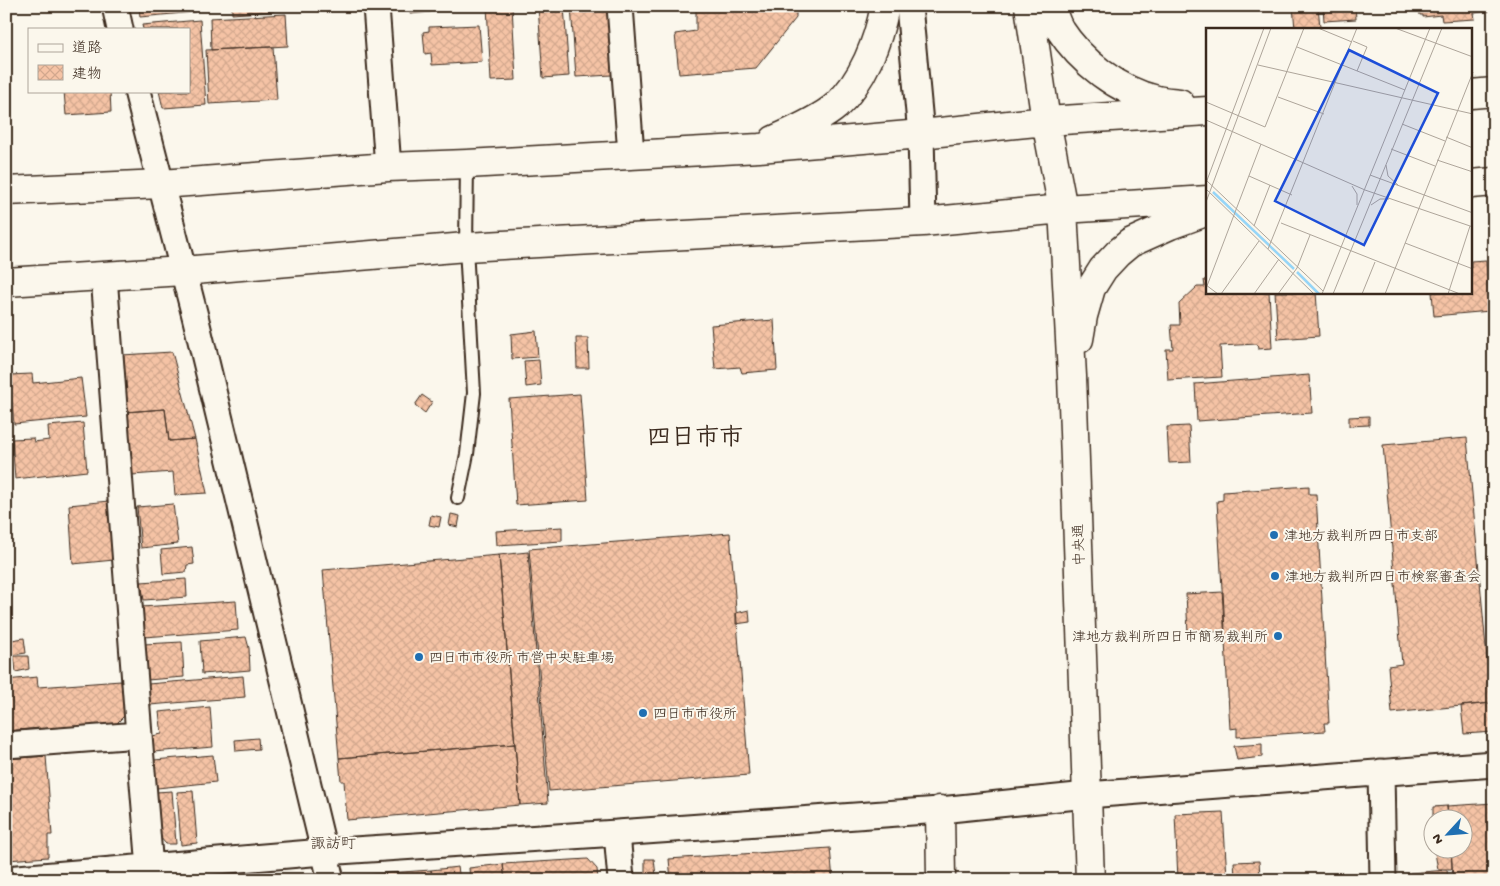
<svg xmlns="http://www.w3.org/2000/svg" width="1500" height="886" font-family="'Gochi Hand','Klee One',sans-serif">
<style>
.building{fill:url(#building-cross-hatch);stroke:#3b2a1e}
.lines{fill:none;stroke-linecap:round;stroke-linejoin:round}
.lane-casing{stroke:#3b2a1e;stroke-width:16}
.street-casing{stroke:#3b2a1e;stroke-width:29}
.secondary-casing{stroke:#3b2a1e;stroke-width:31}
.lane{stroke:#fbf7ec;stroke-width:12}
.street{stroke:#fbf7ec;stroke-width:25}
.secondary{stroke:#fbf7ec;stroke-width:28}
.poi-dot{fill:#1f6fb2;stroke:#fbf7ec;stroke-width:2}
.labels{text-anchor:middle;stroke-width:4;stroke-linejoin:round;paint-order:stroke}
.poi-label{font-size:14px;fill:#3b2a1e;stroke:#fbf7ec;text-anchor:start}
.street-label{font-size:14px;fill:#3b2a1e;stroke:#fbf7ec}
.neighbourhood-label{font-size:15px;fill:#3b2a1e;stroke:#fbf7ec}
.town-label{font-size:24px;font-weight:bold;fill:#3b2a1e;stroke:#fbf7ec}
.inset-river{fill:none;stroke:#96d5f7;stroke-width:2.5}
.inset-road{fill:none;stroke:#aea59a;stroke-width:1}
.view{fill:#1d4ed8;fill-opacity:0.15;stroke:#1d4ed8;stroke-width:2.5}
.inset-edge{fill:none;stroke:#3b2a1e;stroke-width:2.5}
</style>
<defs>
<pattern id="building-cross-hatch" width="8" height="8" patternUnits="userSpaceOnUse" patternTransform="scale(1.25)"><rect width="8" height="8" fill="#f5c3a5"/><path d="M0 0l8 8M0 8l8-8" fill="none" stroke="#d3a88e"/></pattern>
</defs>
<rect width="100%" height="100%" fill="#fbf7ec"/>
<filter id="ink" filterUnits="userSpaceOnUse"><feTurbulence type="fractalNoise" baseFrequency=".02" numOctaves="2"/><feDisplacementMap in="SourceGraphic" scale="10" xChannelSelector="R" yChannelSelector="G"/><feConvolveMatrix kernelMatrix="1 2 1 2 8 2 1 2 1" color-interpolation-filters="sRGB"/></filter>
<g filter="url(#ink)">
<path class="building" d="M139,6h55l1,6 -55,5z
M232,6h42v5l-42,3z
M410,6h21v6l-21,2z
M487,6h25l4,74 -25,1z
M538,6h26l5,70 -26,2z
M571,6h36l5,69 -36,2z
M744,6h52v12l-40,50 -77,6 -4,-40 21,-3v-22z
M1293,6h25l2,21 -7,2h-18z
M1323,6h32l1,13 -32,2z
M1419,6h75v3l-3,1v1l-17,2 1,6 -33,2 -1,-6 -18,2v-2h-3z
M286,14l2,32 -77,4 -1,-32z
M200,20l6,85 -43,3 -4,-17h30v-62h-46l-1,-4z
M479,25l3,37 -50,3 -1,-12 -6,1 -2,-22 6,-1v-4z
M273,47l4,53 -68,4 -3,-54z
M64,91h46l1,21 -45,3z
M1486,260l4,51 -56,5 -2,-24h39v-31z
M1208,279v13h61l3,56 -14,1 -1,-5 -37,2 2,31 -54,3 -2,-31h7l-2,-24h9l-1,-21 18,-17h8l-1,-7z
M1275,292h41l3,44 -41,3z
M774,320l3,50 -35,3 -2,-6 -25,2 -4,-44z
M536,331l2,26 -26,2 -1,-25z
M576,338h12l1,30h-12z
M172,352l23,87 -26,2 -4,-32 -40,3 -3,-57z
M539,360l2,25 -15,2 -2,-26z
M32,374l1,9 48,-5 5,39 -72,7 -5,-49z
M1309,375l3,38 -115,8 -2,-37z
M580,394l8,106 -72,5 -7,-106z
M422,395l10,7 -7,11 -10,-8z
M6,397l4,30h-4z
M165,409l4,32 26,-2 12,54 -32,2 -2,-23 -41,3 -2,-30h-3l-2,-33z
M1369,416v9l-20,1v-9z
M83,423l4,48 -72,8 -3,-40 21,-1 1,4 15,-2 -1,-14z
M1189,426l2,36 -22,1 -2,-36z
M1467,438l24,265 -99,10 -4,-47 14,-2 -19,-219z
M1309,486v8h7l13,229h-5l1,8 -88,6v-9l-7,1 -13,-228 6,-1v-8z
M109,501l5,59 -41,4 -4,-59z
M173,504l5,40 -37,4 -4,-41z
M451,514l9,2 -2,11 -9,-2z
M431,515l10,2 -2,10 -10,-2z
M562,527v14l-65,4 -1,-14z
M730,533l19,242 -200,16 -20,-242z
M192,547l2,17 -7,1 -1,7 -23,2 -2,-24z
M528,552l20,251 -28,2 -21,-250z
M499,555l16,189 -176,14 -16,-188z
M186,579l1,18 -43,3 -3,-18z
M1223,592l2,39 -37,2 -2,-39z
M236,601l2,29 -94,7 -3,-30z
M749,610l1,12 -14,2v-11z
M246,637l3,11 1,22 -48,4 -2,-33z
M24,638l2,15 -20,3v-15z
M182,642l2,35 -37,3 -3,-36z
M14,656h14l1,13 -13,3z
M243,676l2,21 -95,8 -2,-21z
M37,677l1,10 83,-6 3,35 -9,9 -75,5v-2l-34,3v-51z
M1491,703l3,29 -30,2 -3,-28z
M210,707l3,40 -60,5 -1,-16 10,-2 -3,-22z
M258,738l1,11 -23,2 -1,-11z
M515,744l5,61 -173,15 -3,-39h-3l-2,-23z
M1262,744v13l-25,3 -3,-14z
M213,755l3,27 -59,6 -3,-28z
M46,756l6,79h-4v22l-41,3 -1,-101z
M172,791l4,53h-10l-7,-8 -3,-44z
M193,791l4,52 -16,2 -4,-53z
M1494,803v77h-41l-2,-32h11v-30h-14l-1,-12z
M1447,806l1,12h-15v-11z
M1223,812l4,65 -49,3 -3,-66z
M830,848l3,32h-162l-2,-21z
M1434,848h17l1,21h-14z
M588,859l9,10 1,11h-93l-2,-16z
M645,859h9l2,17h-11z
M1259,861l1,15h-25l-1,-14z
M503,864l2,16h-35l-1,-12z
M458,867l2,13h-28l-1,-10z
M431,870l1,10h-77l5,-5z
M1447,870l1,10h-38v-7z"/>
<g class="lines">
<defs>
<path id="lane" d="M458,498l9,-44 7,-61 -8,-146 1,-83"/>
<path id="street" d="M115,6l5,23
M376,6l12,161
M620,6l11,148
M909,6l12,128 2,88
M137,91l58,225 136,564
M104,276l35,459 12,145
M6,745l133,-10
M1381,772l2,108
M617,833l4,47
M6,879l317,-27 294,-19 323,-23 147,-15 407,-31"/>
<path id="secondary" d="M1029,6l17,115 17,88 9,167 18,504
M1051,6c2,7 4,15 8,22 22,34 59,63 98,72 8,2 16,2 23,3
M1471,94l23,-2
M774,140c18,-8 47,-21 62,-34 27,-25 42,-64 49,-100
M1471,184l23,-2
M6,191l155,-7 227,-17 79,-3 292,-16 162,-14 125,-13 162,-10
M6,282l177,-11 283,-24 457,-25 140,-13 145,-9
M1079,339l4,-23 8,-28 12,-19 15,-16 12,-10 40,-18 38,-14
M940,810l1,69"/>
</defs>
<use href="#lane" class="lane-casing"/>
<use href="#street" class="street-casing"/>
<use href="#secondary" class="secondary-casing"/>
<use href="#lane" class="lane"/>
<use href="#street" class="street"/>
<use href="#secondary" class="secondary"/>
</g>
</g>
<g class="poi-dot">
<circle cx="1274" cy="535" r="5"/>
<circle cx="1275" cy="576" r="5"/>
<circle cx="1278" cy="636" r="5"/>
<circle cx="419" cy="657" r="5"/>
<circle cx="643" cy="713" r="5"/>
</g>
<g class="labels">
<g class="poi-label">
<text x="1284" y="540">津地方裁判所四日市支部</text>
<text x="1285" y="581">津地方裁判所四日市検察審査会</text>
<text x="1268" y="641" text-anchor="end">津地方裁判所四日市簡易裁判所</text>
<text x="429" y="662">四日市市役所 市営中央駐車場</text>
<text x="653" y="718">四日市市役所</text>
</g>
<g class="street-label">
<text transform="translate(1078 545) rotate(-92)" y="5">中央通</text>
</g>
<g class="neighbourhood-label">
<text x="333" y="848">諏訪町</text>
</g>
<g class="town-label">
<text x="695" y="444">四日市市</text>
</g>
</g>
<g transform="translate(1206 28)">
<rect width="266" height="266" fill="#fbf7ec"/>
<path class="inset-river" d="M7,164l81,77M91,244l22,22"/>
<path class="inset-road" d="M112,0l34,14M189,0l78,29M147,13l14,6 -10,24M91,19l108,43M52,37l215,49M72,69l46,17M0,74l59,25 39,-99M0,92l159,70 108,37M196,96l43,17M240,109l27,11M185,121l44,17M231,132l36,12M180,137l2,11 10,9M164,147l103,38M43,148l43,19M0,152l117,111M0,155l58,-155M146,158l5,8v11M0,161l108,105M0,174l65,-174M165,177l9,-6h9M75,195l179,71M48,198l16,-41M199,215l68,26M62,221l89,-221M0,257l12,9M1,258l54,-142M15,266l38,-53M48,266l25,-35M72,266l19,-26 13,-33M116,266l108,-266M127,266l109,-266M156,266l13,-32M179,266l88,-222M242,266l22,-68"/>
<path class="view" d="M143,22l89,43 -74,152 -89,-44z"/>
<rect width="266" height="266" class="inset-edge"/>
</g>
<rect width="1500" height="886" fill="none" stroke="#fbf7ec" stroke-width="25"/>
<rect x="12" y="12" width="1475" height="861" fill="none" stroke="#3b2a1e" stroke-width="2" filter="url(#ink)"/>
<rect x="28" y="28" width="162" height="65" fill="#fbf7ec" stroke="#aea59a"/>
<rect x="38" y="44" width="25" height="8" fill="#fbf7ec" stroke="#aea59a"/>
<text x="72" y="52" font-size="15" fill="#3b2a1e">道路</text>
<rect x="38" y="65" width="25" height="15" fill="url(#building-cross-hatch)" stroke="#aea59a"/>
<text x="72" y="78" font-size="15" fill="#3b2a1e">建物</text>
<g transform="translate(1448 834) rotate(244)"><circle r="24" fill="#fbf7ec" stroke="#aea59a"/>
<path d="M0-4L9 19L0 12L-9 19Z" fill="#1f6fb2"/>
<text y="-8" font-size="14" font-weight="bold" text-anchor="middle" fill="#3b2a1e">N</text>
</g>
</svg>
